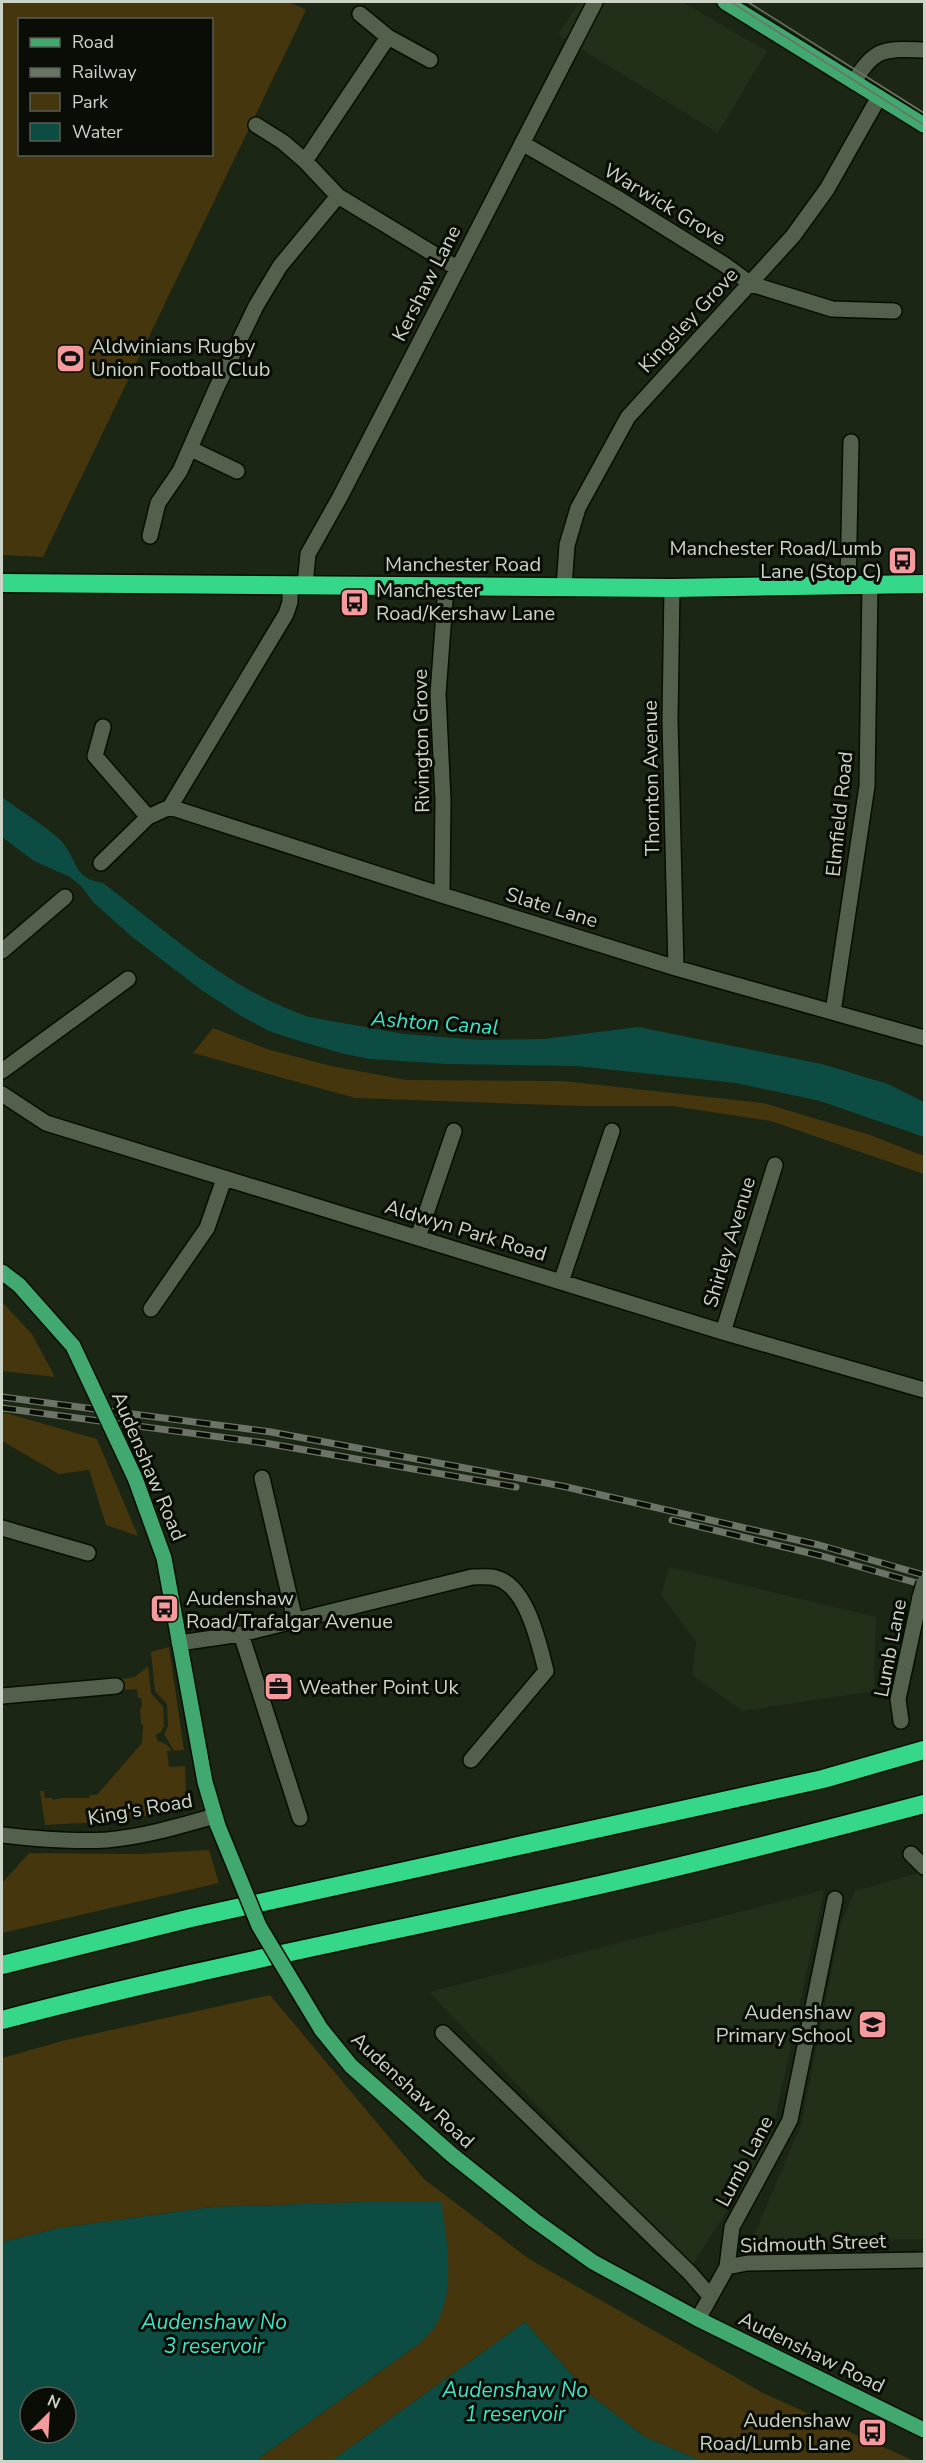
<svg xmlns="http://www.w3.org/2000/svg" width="926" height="2463" font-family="'Nunito Sans',sans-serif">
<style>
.built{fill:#223019}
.green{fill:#45360e;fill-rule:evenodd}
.water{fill:#0c4c42;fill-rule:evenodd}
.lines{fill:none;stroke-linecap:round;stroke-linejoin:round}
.minor-casing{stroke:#060f01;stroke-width:18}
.major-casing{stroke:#060f01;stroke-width:18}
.highway-casing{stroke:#060f01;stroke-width:21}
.minor{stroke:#53604b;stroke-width:15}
.major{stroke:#41a870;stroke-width:15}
.highway{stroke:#35d889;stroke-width:18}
.tram{stroke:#6b7465;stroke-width:1.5}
.rail-casing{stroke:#6b7465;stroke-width:7}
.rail{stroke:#090d06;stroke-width:4.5;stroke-dasharray:14;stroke-linecap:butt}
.minor-bridge-casing{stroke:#060f01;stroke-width:18;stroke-linecap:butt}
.major-bridge-casing{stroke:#060f01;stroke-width:18;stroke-linecap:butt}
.minor-bridge{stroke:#53604b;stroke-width:15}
.major-bridge{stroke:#41a870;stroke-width:15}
.labels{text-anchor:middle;stroke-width:6;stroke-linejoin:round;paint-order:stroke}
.street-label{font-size:20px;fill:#ccd4c8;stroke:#090d06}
.poi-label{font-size:20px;fill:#ccd4c8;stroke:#090d06;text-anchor:start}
.water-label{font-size:21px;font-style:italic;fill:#3fe1c7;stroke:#090d06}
</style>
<rect width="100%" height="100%" fill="#1b2614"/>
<path class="built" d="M579,2h103l85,49 -49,82 -160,-98z
M669,1567l207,50 -2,74 -132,20 -50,-36 4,-33 -35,-47z
M918,1873l6,7v359l-172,1 49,-115 40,-202 14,-32z
M824,1890l-54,253 -79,124 -262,-275z"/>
<path class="green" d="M2,2h288l16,8 -263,547 -41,-2zM20,20h192v134h-192z
M213,1028l54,21 64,17 76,14 156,1 200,22 107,32 54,21v18l-153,-53 -99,-15h-91l-226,-8 -162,-45z
M2,1302l30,32 23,43 -53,-6z
M2,1412l95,27 41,97 -32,-11 -17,-55 -30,4 -57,-33z
M169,1647l15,103 -10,1 -10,-17 4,-8 -1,-22 -12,-13 -4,-39z
M148,1666l3,27 12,14 1,19 -3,6 -5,3 1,5c5,4 11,2 14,11h-4l2,16 16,-1 1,27 -7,13c-40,17 -90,16 -134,19l-5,-34h4l1,7h7l1,2 10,-2h26l1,-3h7l45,-52 1,-18 -2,-1 -1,-16 2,-1 -1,-9h-3l-1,-9 -15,1v-11l13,-2z
M209,1850l10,33 -217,50v-50l27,-30 110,1z
M270,1995l154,184 105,80 234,134 151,68h-212l-57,-24 -56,-43 -64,-72 -194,139h-76l165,-118 16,-18 -70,-123 -154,5 -153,21 -57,14v-184l64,-18z"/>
<path class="water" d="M2,797c15,12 49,32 60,45 17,19 10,36 41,41 66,50 126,107 206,134l95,17 77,6 63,-1 94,-12 184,37 66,20 36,18v35l-104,-36 -84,-18 -160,-17 -129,-2 -77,-5 -26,-5 -51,-15 -24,-8 -28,-15 -41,-27 -69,-53 -38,-34 -11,-15 -12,-10 -36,-16 -32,-24z
M366,2202h75c6,38 15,87 -5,123 -4,7 -11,12 -16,18l-165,118h-253v-219l57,-14 153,-21zM30,2397h36v36h-36z
M525,2322l64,72 56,43 57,24h-371z"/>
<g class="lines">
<defs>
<path id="minor" d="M388,37l42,23
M854,82c21,-36 32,-33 70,-32
M256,125l27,17 22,19 33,35 119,72
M522,143l97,56 106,66 26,19 81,25 62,2
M305,161l83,-124 -28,-23
M191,449l46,22
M150,536l8,-33 22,-32 36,-82 40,-83 24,-40 58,-70
M848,584l3,-142
M305,585l3,-31 32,-57 255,-495
M564,587l3,-42 11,-37 50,-91 165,-181 34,-47 52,-92
M672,588l-2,132 6,248
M103,727l-8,29 53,61
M170,807l272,88 234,73 248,70
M101,863l47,-46 22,-10 116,-193 4,-12v-17
M442,895l1,-95 -5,-106 8,-107
M2,951l63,-54
M833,1012l34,-226 3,-202
M2,1071l126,-92
M2,1094l44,29 677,209 201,58
M418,1237l36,-106
M561,1282l51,-151
M151,1309l56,-81 17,-49
M723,1332l52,-167
M262,1478l33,142
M2,1528l86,25
M241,1634l59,184
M179,1643l62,-9 231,-57c8,0 17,-1 24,1 31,8 43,66 50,93l-75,89
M2,1696l114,-10
M901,1721l-3,-22 22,-102
M2,1835c35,4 69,7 105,5 36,-3 73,-14 108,-24
M911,1854l13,13
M443,2033l247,240 20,23
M727,2267l5,-40 58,-107 45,-221
M698,2319l29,-52 20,-4 177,-3"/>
<path id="major" d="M725,2l199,123
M2,1272l17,13 54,61
M135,1478l29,80 41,224 13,44
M321,2029l30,37 101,89 82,65 59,42 105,57 226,111"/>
<path id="highway" d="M2,583l670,5 252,-4
M2,1965l189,-47 632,-139 101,-29
M2,2020c181,-48 365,-83 548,-124 125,-27 250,-59 374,-92"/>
</defs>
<use href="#minor" class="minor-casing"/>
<use href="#major" class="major-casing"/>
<use href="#highway" class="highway-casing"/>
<use href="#minor" class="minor"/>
<use href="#major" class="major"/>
<use href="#highway" class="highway"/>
<path class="tram" d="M731,2l193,123
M748,2l176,111"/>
<defs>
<path id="rail" d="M2,1397l269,35 291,54 257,59 105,30
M2,1408l263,35 251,44
M672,1520l150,36 102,29"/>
</defs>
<use href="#rail" class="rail-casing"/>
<use href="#rail" class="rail"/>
<defs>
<path id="minor-bridge" d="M920,1597l4,-14"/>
<path id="major-bridge" d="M73,1346l62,132
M218,1826l41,100 62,103"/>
</defs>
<use href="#minor-bridge" class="minor-bridge-casing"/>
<use href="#major-bridge" class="major-bridge-casing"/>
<use href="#minor-bridge" class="minor-bridge"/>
<use href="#major-bridge" class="major-bridge"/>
</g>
<defs>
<symbol id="stadium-square" viewBox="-11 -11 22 22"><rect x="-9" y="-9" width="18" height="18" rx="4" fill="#f59b9d" stroke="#090d06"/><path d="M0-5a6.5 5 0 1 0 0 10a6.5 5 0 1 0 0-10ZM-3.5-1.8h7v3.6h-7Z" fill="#111"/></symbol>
<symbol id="bus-square" viewBox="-11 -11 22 22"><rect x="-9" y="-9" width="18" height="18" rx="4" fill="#f59b9d" stroke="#090d06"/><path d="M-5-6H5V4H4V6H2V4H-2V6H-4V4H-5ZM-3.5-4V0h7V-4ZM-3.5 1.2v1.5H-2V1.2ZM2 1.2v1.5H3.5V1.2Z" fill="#111"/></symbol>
<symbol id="office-square" viewBox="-11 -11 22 22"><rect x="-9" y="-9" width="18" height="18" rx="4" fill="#f59b9d" stroke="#090d06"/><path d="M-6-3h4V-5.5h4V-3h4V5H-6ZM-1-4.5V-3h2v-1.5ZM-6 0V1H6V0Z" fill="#111"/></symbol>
<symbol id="school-square" viewBox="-11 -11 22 22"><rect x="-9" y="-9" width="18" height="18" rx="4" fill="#f59b9d" stroke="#090d06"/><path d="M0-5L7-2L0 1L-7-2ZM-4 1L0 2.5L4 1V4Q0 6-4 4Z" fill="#111"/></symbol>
</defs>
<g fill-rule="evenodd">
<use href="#stadium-square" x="54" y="342" width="33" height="33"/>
<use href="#bus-square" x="886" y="544" width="33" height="33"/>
<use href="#bus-square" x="338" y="586" width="33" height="33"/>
<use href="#bus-square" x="148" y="1592" width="33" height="33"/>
<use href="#office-square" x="262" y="1670" width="33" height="33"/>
<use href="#school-square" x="856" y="2008" width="33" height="33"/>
<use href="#bus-square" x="856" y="2416" width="33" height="33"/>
</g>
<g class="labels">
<g class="street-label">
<text transform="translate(665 204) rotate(31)" y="7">Warwick Grove</text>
<text transform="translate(426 283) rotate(-63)" y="7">Kershaw Lane</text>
<text transform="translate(688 320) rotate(-47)" y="7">Kingsley Grove</text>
<text x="463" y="571">Manchester Road</text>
<text transform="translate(421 741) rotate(-91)" y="7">Rivington Grove</text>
<text transform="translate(651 778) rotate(-91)" y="7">Thornton Avenue</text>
<text transform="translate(839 814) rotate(-84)" y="7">Elmfield Road</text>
<text transform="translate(552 907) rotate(17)" y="7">Slate Lane</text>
<text transform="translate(466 1230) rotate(17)" y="7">Aldwyn Park Road</text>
<text transform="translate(729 1242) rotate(-73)" y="7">Shirley Avenue</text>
<text transform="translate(149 1466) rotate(67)" y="7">Audenshaw Road</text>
<text transform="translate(890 1648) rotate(-79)" y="7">Lumb Lane</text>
<text transform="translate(140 1809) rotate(-10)" y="7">King's Road</text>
<text transform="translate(413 2090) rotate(43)" y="7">Audenshaw Road</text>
<text transform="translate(744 2161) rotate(-62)" y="7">Lumb Lane</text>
<text transform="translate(813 2243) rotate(-2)" y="7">Sidmouth Street</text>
<text transform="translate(812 2352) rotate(26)" y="7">Audenshaw Road</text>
</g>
<g class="poi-label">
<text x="91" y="353">Aldwinians Rugby<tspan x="91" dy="23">Union Football Club</tspan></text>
<text x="882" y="555" text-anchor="end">Manchester Road/Lumb<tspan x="882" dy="23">Lane (Stop C)</tspan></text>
<text x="376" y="597">Manchester<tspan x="376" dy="23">Road/Kershaw Lane</tspan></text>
<text x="186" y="1605">Audenshaw<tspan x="186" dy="23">Road/Trafalgar Avenue</tspan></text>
<text x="299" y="1694">Weather Point Uk</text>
<text x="852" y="2019" text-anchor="end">Audenshaw<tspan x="852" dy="23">Primary School</tspan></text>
<text x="851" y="2427" text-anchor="end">Audenshaw<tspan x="851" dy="23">Road/Lumb Lane</tspan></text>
</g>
<g class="water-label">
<text transform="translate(435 1023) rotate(4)" y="7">Ashton Canal</text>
<text x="214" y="2329">Audenshaw No<tspan x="214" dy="24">3 reservoir</tspan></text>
<text x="515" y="2397">Audenshaw No<tspan x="515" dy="24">1 reservoir</tspan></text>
</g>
</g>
<rect width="926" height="2463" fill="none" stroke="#ccd4c8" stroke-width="6"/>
<rect x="18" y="18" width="195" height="138" fill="#090d06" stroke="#575d54" stroke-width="1.5"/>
<rect x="30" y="38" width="30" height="9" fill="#41a870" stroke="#575d54" stroke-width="1.5"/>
<text x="72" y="48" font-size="18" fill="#ccd4c8">Road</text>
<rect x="30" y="68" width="30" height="9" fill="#6b7465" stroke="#575d54" stroke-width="1.5"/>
<text x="72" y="78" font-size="18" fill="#ccd4c8">Railway</text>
<rect x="30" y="93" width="30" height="18" fill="#45360e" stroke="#575d54" stroke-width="1.5"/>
<text x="72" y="108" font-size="18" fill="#ccd4c8">Park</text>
<rect x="30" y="123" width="30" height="18" fill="#0c4c42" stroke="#575d54" stroke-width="1.5"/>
<text x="72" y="138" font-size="18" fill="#ccd4c8">Water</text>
<g transform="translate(48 2415) rotate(24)"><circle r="28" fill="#090d06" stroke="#575d54" stroke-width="1.5"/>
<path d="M0-4.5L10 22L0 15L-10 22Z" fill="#f59b9d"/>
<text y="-9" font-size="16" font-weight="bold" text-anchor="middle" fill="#ccd4c8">N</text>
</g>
</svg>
